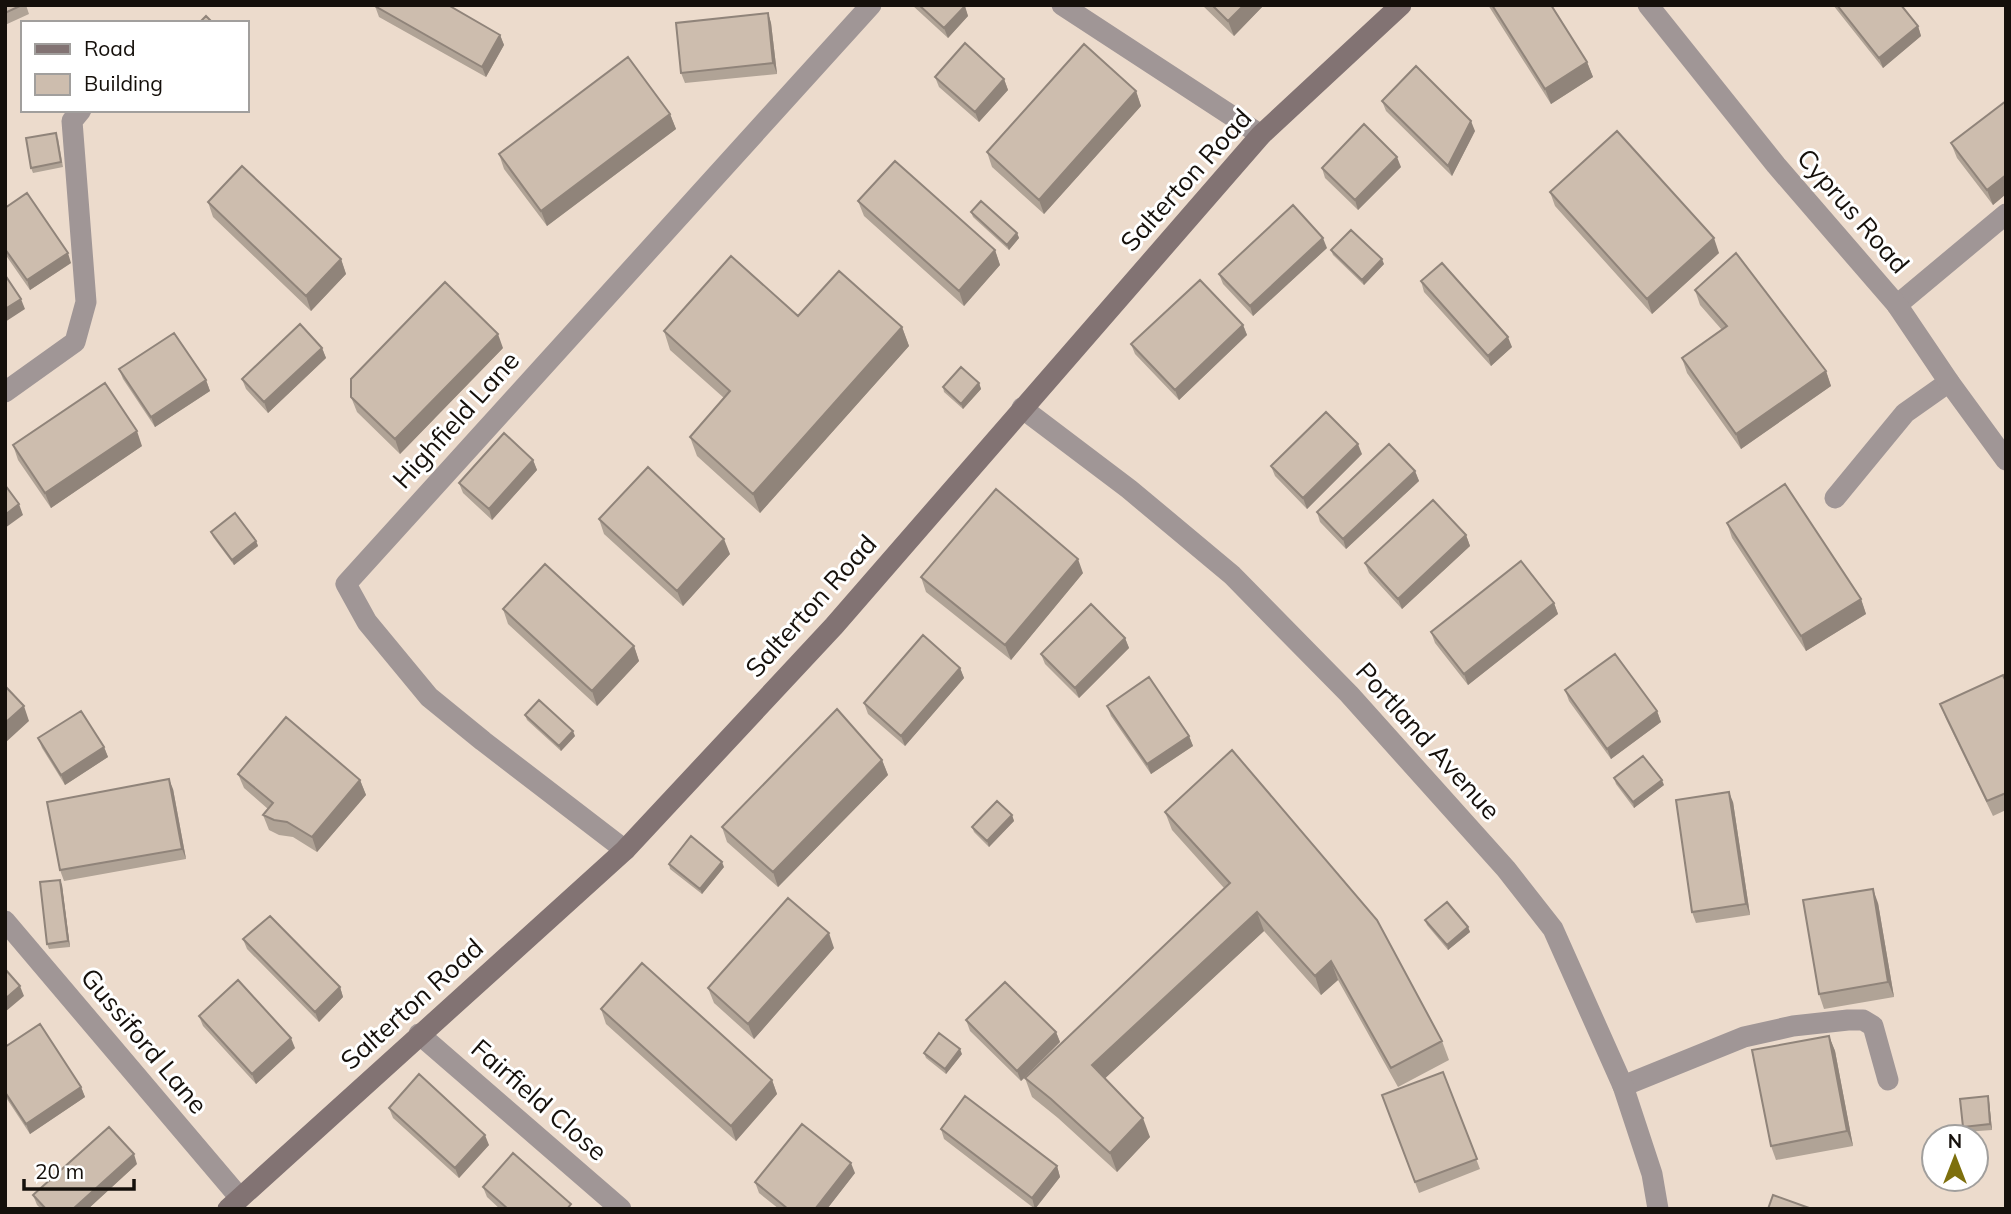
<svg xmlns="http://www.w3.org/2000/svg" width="2011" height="1214" font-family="Mulish,sans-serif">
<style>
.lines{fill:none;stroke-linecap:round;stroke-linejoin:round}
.lane{stroke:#a09696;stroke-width:21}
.street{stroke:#a09696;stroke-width:21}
.secondary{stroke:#827373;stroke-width:21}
.wall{fill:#b0a396}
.shaded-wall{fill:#90847a}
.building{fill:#cdbdae;stroke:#90847a;stroke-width:2}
.labels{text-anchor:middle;stroke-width:6;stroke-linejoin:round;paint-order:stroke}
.street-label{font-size:26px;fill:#15100b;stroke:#fff}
</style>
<rect width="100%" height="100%" fill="#ecdbcc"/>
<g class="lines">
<path class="lane" d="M1897,305l109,-91
M1835,498l70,-85 44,-31
M625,850l-142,-109 -54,-44 -62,-75 -21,-38 525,-579
M1623,1086l121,-49 49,-11 55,-6h15l10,6 15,54"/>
<path class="street" d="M1062,5l199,130
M1648,5l128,160 121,140 52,77 57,78
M5,392l70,-50 11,-40 -14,-181 9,-11
M1022,408l107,81 103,86 117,119 157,175 47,60 70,157 29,88 6,35
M5,921l235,277
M419,1034l202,175"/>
<path class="secondary" d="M228,1209l397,-359 209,-224 427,-491 140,-130"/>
</g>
<path class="wall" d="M5,5h21l3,9 -24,11z
M912,5h52l4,11 -20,22z
M1202,5h62l-30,31z
M1488,5h63l36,57 6,15 -42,27z
M1833,5h68l17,21 3,10 -38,32z
M375,6l125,29 4,10 -18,32 -107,-60z
M768,13l3,10 6,51 -92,9 -4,-10z
M935,77l69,2 4,11 -29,32 -40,-35z
M1136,91l5,15 -97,108 -52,-47 -5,-15z
M1382,101l93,30 -23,45 -66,-65z
M2006,101v93l-13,11 -36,-47 -6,-15z
M670,114l6,15 -129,97 -43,-57 -5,-15z
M58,138l5,29 -30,6 -2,-5z
M1401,167l-43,43 -33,-32 -3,-10z
M1550,192l169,61 -67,61 -97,-108z
M858,201l137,49 5,15 -36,41 -100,-90z
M208,202l133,57 5,15 -35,37 -98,-94z
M5,208l66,55 -41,27 -25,-36z
M971,212l46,21 2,5 -10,12 -36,-33z
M1327,248l-74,68 -30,-32 -4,-10z
M1331,250l53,14 -20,21 -31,-30z
M1421,281l91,66 -21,19 -67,-74z
M1695,290l131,81 5,15 -90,63 -54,-76 -5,-15 40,-28 -22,-25z
M798,316l104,11 7,19 -149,167 -63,-57 -7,-19 34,-39 -54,-48 -6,-19z
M1243,325l4,10 -68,65 -44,-46 -4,-10z
M322,348l4,10 -58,55 -22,-24 -4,-10z
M503,348l-103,106 -43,-42 -6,-15z
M119,369l87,11 4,11 -55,36 -32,-48z
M979,383l2,6 -18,20 -19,-17 -1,-5z
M13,445l129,1 -91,62 -33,-48z
M1362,454l-55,55 -32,-33 -4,-10z
M533,460l4,10 -45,50 -29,-27 -4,-10z
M1415,471l4,10 -73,68 -26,-27 -3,-10z
M599,519l131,35 -47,52 -79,-72z
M1727,523l134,76 5,15 -60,37 -74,-113z
M211,532l45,9 2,5 -24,19 -21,-28z
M1466,535l4,11 -68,63 -33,-36 -4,-10z
M1083,573l-72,87 -85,-68 -5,-15z
M1554,603l4,11 -90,71 -33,-42 -4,-11z
M503,609l131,37 5,15 -42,45 -89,-82z
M1125,638l4,10 -50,50 -34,-34 -4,-10z
M960,668l4,10 -59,68 -37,-32 -4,-11z
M2006,682v128l-13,6 -47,-97 -6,-15z
M1565,690l92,21 4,11 -50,37 -42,-58z
M1107,706l82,30 4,10 -42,28 -40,-58z
M525,715l50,21 -14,15 -34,-31z
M38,738l66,9 4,10 -43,28 -23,-37z
M882,760l6,15 -110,112 -51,-45 -5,-15z
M238,774l122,6 6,15 -49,57 -24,-15 -14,-2 -10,-5 -6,-15 5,-6 -24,-21z
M1614,778l50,7 -30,23 -18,-24z
M173,789l13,70 -122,22 -4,-11z
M1733,802l17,113 -54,8 -4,-11z
M1165,812l277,229 7,19 -51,27 -60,-107 -17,15 -57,-64 -159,147 45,59 -33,35 -59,-54 -26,-21 -7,-19 199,-190 -52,-58z
M1012,815l2,6 -25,26 -15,-15 -2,-5z
M669,864l55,3 -22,27 -32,-25z
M62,885l8,62 -21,2 -2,-5z
M1878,903l16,94 -70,12 -5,-15z
M1425,920l43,7 2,5 -22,18 -21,-25z
M243,939l97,48 3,10 -24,25 -72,-73z
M834,948l-80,91 -40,-36 -6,-15z
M601,1009l171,71 5,14 -41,47 -130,-117z
M199,1016l96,32 -39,36 -53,-58z
M966,1020l90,12 4,10 -39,39 -51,-50z
M1829,1036l6,15 18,95 -77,14 -5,-14z
M5,1047l76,40 4,10 -55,37 -25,-38z
M924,1053l38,1 -16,20 -20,-16z
M1443,1072l37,97 -61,24 -37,-98z
M1988,1096l1,5 3,29 -27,2 -2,-5z
M389,1108l100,37 -30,33 -66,-60z
M941,1129l116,37 3,11 -25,32 -91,-70z
M137,1164l-49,45h-47l-4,-4 -4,-10z
M855,1173l-28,36h-48l-20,-16 -4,-11z
M483,1187l90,22h-73l-13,-12z"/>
<path class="shaded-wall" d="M1244,5h20l-30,31 -6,-15z
M965,6l3,10 -20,22 -4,-10z
M768,13l3,10 6,51 -4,-11z
M1918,26l3,10 -38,32 -4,-10z
M500,35l4,10 -18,32 -4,-10z
M1587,62l6,15 -42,27 -6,-15z
M1004,79l4,11 -29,32 -4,-10z
M1136,91l5,15 -97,108 -5,-14z
M670,114l6,15 -129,97 -6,-15z
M1471,121l4,10 -23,45 -4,-10z
M1397,157l4,10 -43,43 -3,-10z
M2006,175v19l-13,11 -6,-15z
M1017,233l2,5 -10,12 -2,-5z
M1323,238l4,10 -74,68 -3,-10z
M1714,238l5,15 -67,61 -5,-15z
M995,250l5,15 -36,41 -5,-15z
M68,253l3,10 -41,27 -3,-10z
M341,259l5,15 -35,37 -5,-15z
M1382,259l2,5 -20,21 -2,-5z
M21,299l4,10 -20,13v-13z
M1243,325l4,10 -68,65 -4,-10z
M902,327l7,19 -149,167 -7,-19z
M498,334l5,14 -103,106 -5,-15z
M1508,337l4,10 -21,19 -3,-10z
M322,348l4,10 -58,55 -4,-11z
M1826,371l5,15 -90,63 -5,-15z
M206,380l4,11 -55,36 -4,-10z
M979,383l2,6 -18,20 -2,-5z
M137,431l5,15 -91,62 -6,-15z
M1358,444l4,10 -55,55 -4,-11z
M533,460l4,10 -45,50 -3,-11z
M1415,471l4,10 -73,68 -3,-10z
M19,504l4,11 -18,13v-13z
M1466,535l4,11 -68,63 -4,-10z
M724,539l6,15 -47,52 -6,-15z
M256,541l2,5 -24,19 -2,-5z
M1078,559l5,14 -72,87 -6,-15z
M1861,599l5,15 -60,37 -5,-15z
M1554,603l4,11 -90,71 -4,-11z
M1125,638l4,10 -50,50 -4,-10z
M634,646l5,15 -42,45 -5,-15z
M960,668l4,10 -59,68 -4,-10z
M24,706l5,15 -24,22v-20z
M1657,711l4,11 -50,37 -4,-10z
M573,731l2,5 -14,15 -2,-5z
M1189,736l4,10 -42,28 -4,-10z
M104,747l4,10 -43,28 -4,-10z
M882,760l6,15 -110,112 -5,-15z
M169,779l4,10 13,70 -4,-10z
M360,780l6,15 -49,57 -5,-15z
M1662,780l2,5 -30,23 -1,-6z
M1729,792l4,10 17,113 -4,-11z
M1012,815l2,6 -25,26 -2,-6z
M722,862l2,5 -22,27 -2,-5z
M60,880l2,5 8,62 -2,-6z
M1873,889l5,14 16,94 -6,-15z
M1257,912l7,19 -165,153 -7,-19z
M1468,927l2,5 -22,18 -1,-5z
M829,933l5,15 -80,91 -6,-15z
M1331,961l7,19 -17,15 -6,-19z
M20,986l4,10 -19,16v-13z
M340,987l3,10 -24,25 -4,-10z
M1056,1032l4,10 -39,39 -4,-10z
M1829,1036l6,15 18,95 -6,-15z
M291,1038l4,10 -39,36 -4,-10z
M960,1049l2,5 -16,20 -1,-5z
M772,1080l5,14 -41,47 -5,-15z
M81,1087l4,10 -55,37 -4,-10z
M1988,1096l1,5 3,29 -2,-6z
M1143,1118l7,19 -33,35 -7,-19z
M485,1135l4,10 -30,33 -4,-10z
M134,1154l3,10 -49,45h-15z
M851,1163l4,10 -28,36h-12z
M1057,1166l3,11 -25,32 -3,-11z"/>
<path class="building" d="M5,5h17l-17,8z
M376,5h72l52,30 -18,32 -107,-61z
M919,5h45l1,1 -21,22z
M1212,5h32l-16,16z
M1492,5h59l36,57 -42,27z
M1837,5h64l17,21 -39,32z
M768,13l5,50 -92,10 -5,-50z
M206,16l7,7h-14z
M965,43l39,36 -29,33 -40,-35z
M1084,44l52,47 -97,109 -52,-48z
M628,57l42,57 -129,97 -42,-57z
M1416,66l55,55 -23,45 -66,-65z
M2006,101v74l-19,15 -36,-47z
M1364,124l33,33 -42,43 -33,-32z
M1617,131l97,107 -67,61 -97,-107z
M56,133l5,29 -30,6 -5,-30z
M895,161l100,89 -36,41 -101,-90z
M242,166l99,93 -35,37 -98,-94z
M27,193l41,60 -41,27 -22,-31v-41z
M981,201l36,32 -10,12 -36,-33z
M1293,205l30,33 -73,68 -31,-32z
M1351,230l31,29 -20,21 -31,-30z
M1736,253l90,118 -90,63 -54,-76 45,-32 -32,-36z
M731,256l67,60 41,-45 63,56 -149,167 -63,-57 40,-46 -66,-60z
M1442,263l66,74 -20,19 -67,-75z
M5,275l16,24 -16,10z
M1200,280l43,45 -68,65 -44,-46z
M445,282l53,52 -103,105 -44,-42v-18z
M300,324l22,24 -58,54 -22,-23z
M174,333l32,47 -55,37 -32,-48z
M961,367l18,16 -18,21 -18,-17z
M105,383l32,48 -92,62 -32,-48z
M1326,412l32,32 -55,54 -32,-32z
M504,433l29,27 -44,49 -30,-26z
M1389,444l26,27 -72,68 -26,-27z
M648,467l76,72 -47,52 -78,-72z
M1785,484l76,115 -60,37 -74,-113z
M5,485l14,19 -14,11z
M996,489l82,70 -73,86 -84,-68z
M1433,500l33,35 -68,64 -33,-36z
M235,513l21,28 -24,19 -21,-28z
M1521,561l33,42 -90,71 -33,-42z
M545,564l89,82 -42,45 -89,-82z
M1091,604l34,34 -50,50 -34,-34z
M923,635l37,33 -59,68 -37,-33z
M1615,654l42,57 -50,38 -42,-59z
M2003,675l3,7v111l-19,8 -47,-97z
M1149,677l40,59 -42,28 -40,-58z
M5,686l19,20 -19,17z
M539,700l34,31 -14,15 -34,-31z
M837,709l45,51 -109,112 -51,-45z
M81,711l23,36 -43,28 -23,-37z
M286,717l74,63 -48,57 -25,-15 -13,-2 -11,-5 10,-12 -35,-29z
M1232,750l145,170 65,121 -51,27 -60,-107 -16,15 -58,-64 -165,153 51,53 -33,35 -59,-54 -26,-21 205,-195 -65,-71z
M1643,756l19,24 -29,22 -19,-24z
M169,779l13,70 -122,21 -13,-68z
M1729,792l17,112 -54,8 -16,-112z
M997,801l15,14 -25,26 -15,-14z
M691,836l31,26 -22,27 -31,-25z
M60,880l8,61 -21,3 -7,-62z
M1873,889l15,93 -69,12 -16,-94z
M788,898l41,35 -81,91 -40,-36z
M1447,902l21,25 -21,18 -22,-25z
M270,916l70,71 -25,25 -72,-73z
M642,963l130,117 -41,46 -130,-117z
M5,969l15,17 -15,13z
M238,980l53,58 -39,36 -53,-58z
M1005,982l51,50 -39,39 -51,-51z
M40,1024l41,63 -55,37 -21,-32v-45z
M939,1033l21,16 -15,20 -21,-16z
M1829,1036l18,95 -76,15 -19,-96z
M1443,1072l34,87 -62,23 -33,-87z
M419,1074l66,61 -30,33 -66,-60z
M965,1096l92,70 -25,32 -91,-69z
M1988,1096l2,28 -27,3 -3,-28z
M802,1124l49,39 -36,46h-27l-33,-27z
M109,1127l25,27 -61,55h-27l-13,-14z
M513,1153l58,51 -4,5h-59l-25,-22z
M1773,1195l39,14h-44z"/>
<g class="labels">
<g class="street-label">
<text transform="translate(1186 180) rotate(-48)" y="9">Salterton Road</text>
<text transform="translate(1853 211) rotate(49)" y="9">Cyprus Road</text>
<text transform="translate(456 420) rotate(-48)" y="9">Highfield Lane</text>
<text transform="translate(811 606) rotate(-48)" y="9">Salterton Road</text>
<text transform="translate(1428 741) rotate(48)" y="9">Portland Avenue</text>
<text transform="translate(412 1004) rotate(-42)" y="9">Salterton Road</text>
<text transform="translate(144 1041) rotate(50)" y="9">Gussiford Lane</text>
<text transform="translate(539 1100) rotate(41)" y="9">Fairfield Close</text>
</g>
</g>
<rect width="2011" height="1214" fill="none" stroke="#15100b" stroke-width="14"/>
<rect x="21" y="21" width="228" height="91" fill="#ffffff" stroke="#a19f9d" stroke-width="2"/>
<rect x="35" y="44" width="35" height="10" fill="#827373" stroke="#a19f9d" stroke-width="2"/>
<text x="84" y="56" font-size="21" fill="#15100b">Road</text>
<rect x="35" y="74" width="35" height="21" fill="#cdbdae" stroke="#a19f9d" stroke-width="2"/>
<text x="84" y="91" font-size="21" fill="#15100b">Building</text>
<g transform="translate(1955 1158)"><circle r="33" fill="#ffffff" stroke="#a19f9d" stroke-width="2"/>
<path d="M0-5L12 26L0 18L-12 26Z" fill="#7d6f0d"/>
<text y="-10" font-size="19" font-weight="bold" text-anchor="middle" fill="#15100b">N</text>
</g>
<path d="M24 1179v10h110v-10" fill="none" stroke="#15100b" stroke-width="3.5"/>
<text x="35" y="1179" font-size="21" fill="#15100b" stroke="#ffffff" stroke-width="5" paint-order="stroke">20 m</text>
</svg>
